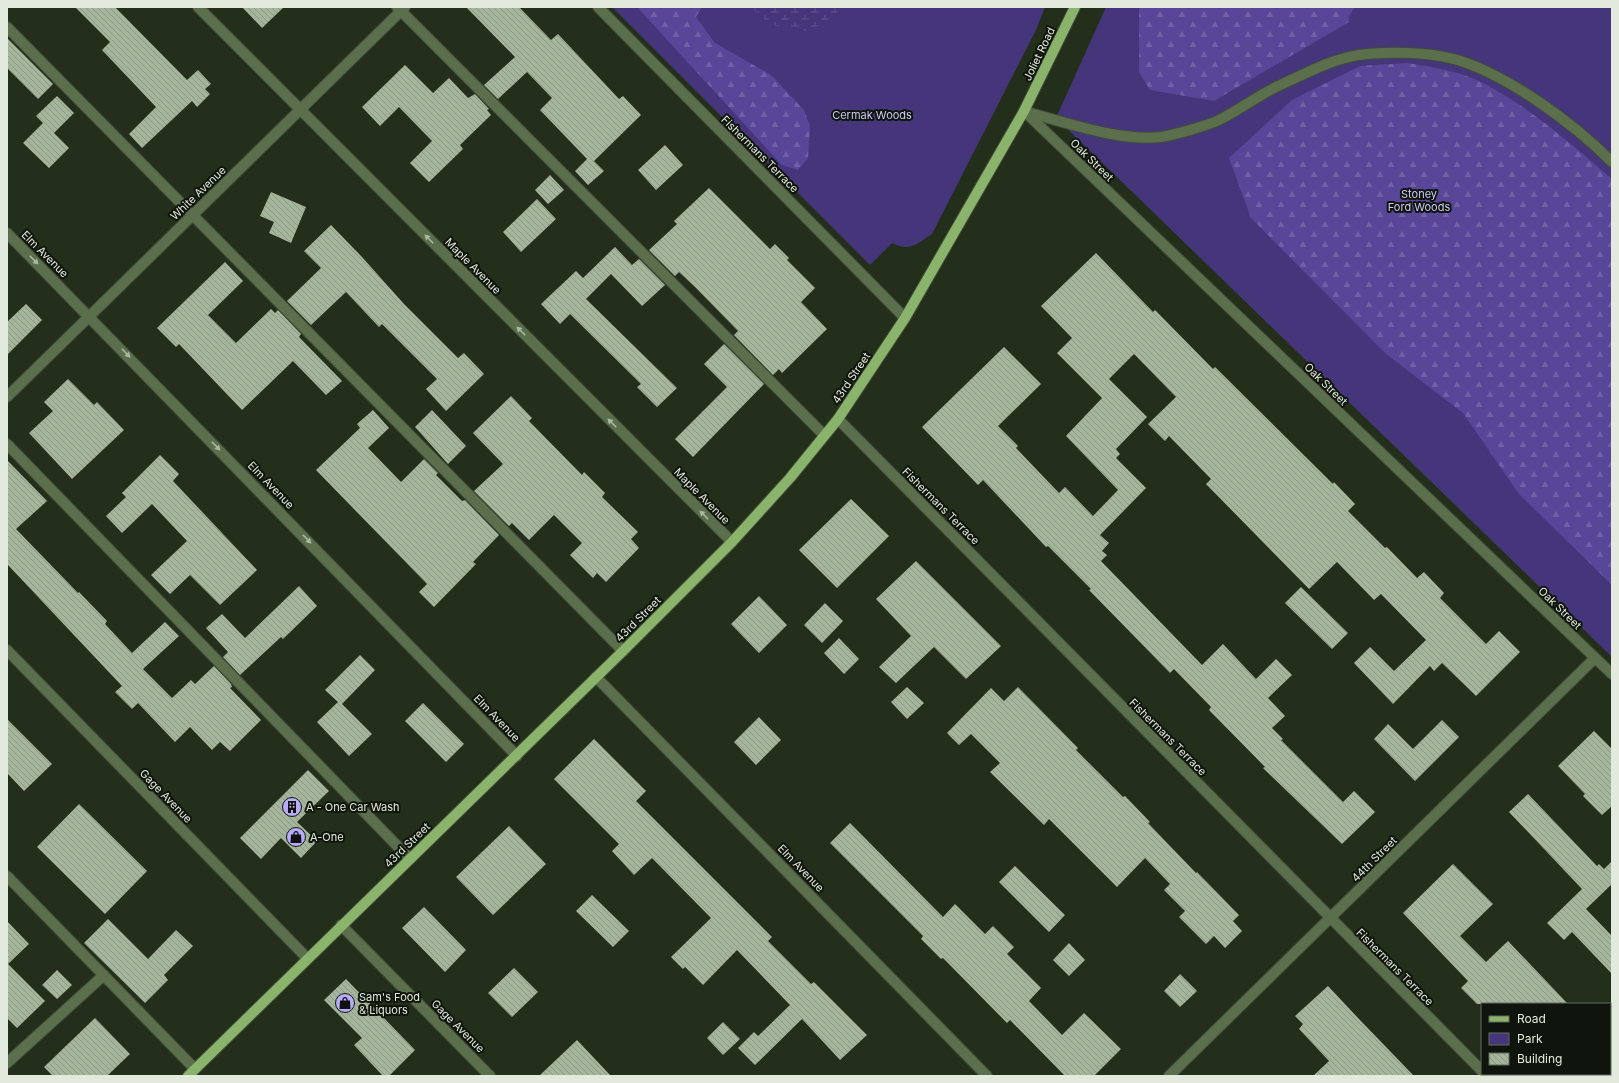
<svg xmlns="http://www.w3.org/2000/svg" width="1619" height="1083" font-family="Inter,sans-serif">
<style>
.green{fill:#45367b}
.forest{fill:url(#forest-firs)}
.wetland{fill:url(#wetland-marsh)}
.building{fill:url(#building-back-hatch)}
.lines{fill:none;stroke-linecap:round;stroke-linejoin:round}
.minor-casing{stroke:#414d39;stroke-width:12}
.major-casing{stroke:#414d39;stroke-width:12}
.minor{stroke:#5b6f4d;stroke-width:10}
.major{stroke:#8ab46b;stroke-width:10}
.oneway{fill:#abb9a3}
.labels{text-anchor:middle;stroke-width:4;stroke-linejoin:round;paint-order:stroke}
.street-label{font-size:11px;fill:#e1eadc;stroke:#0f150c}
.park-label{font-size:11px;fill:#cdc8f6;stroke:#0f150c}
.poi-label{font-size:11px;fill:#e1eadc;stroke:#0f150c;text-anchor:start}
</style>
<defs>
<pattern id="forest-firs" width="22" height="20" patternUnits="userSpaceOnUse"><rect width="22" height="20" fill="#584699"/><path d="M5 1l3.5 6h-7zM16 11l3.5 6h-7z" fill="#7061a7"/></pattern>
<pattern id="wetland-marsh" width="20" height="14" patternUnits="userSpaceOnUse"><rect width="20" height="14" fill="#45367b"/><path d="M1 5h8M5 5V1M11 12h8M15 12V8" fill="none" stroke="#60538d"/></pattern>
<pattern id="building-back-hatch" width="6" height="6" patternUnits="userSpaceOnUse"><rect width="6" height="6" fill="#a5b59b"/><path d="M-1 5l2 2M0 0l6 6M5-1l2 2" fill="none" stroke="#8d9985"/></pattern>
</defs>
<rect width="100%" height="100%" fill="#232f1a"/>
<path class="green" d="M612,7h433l-9,23 -104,204c-15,10 -23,18 -40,9l-22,22z
M1106,7h506v650l-556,-539z"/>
<path class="forest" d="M637,7h65l-6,10 19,26 56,32 33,35 6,16 -2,32 -10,12 -16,-5z
M1139,7h216l-6,9v6l-135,79 -64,-11 -11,-18z
M1407,63c25,4 52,8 74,19 49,25 90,62 131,97v406l-93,-91 -56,-81 -78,-60 -134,-135 -22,-60 63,-58 68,-34z"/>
<path class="wetland" d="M748,7h105l-14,4 -16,13 -15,7h-19l-22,-9 -8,-9z"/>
<path class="building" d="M75,7h40l72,73 11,-10 13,14 -6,5 5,5 -13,13 -5,-6 -50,47 -13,-14 27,-27 -54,-57 8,-8z
M242,7h42l-22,21z
M466,7h53l32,33 7,-6 61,65 4,-3 18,19 -47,46 10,10 -16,14 -13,-14 12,-12 -47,-49 12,-12 -25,-26 -29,27 -14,-14 31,-28z
M7,38l46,46 -15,15 -31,-31z
M405,65l28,28 16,-15 19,20 7,-4 14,15 -2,1 4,5 -31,30 3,4 -34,33 -19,-19 22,-22 -33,-34 -19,19 -18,-19z
M57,96l17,17 -20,20 15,15 -20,20 -26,-25 20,-20 -7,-7z
M665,145l18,20 -27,25 -18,-20z
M550,175l14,15 -16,14 -13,-14z
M709,188l61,61 5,-5 14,14 -2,2 28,28 -14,14 26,27 -45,44 -3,-4 -6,6 -39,-40 4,-4 -42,-43 -17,-16 -4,4 -26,-26 28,-26 -3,-3z
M271,192l35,15 -15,36 -22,-10 5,-11 -14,-6z
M537,199l19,20 -35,33 -18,-20z
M331,225l31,32 42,47 54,54 6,-5 20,21 -38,37 -20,-22 11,-10 -55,-55 -3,3 -33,-35 -35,33 -24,-24 34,-33 -17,-17z
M615,247l17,18 7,-6 26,26 -23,21 -31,-32 -25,25 91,89 -20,19 -20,-20 4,-3 -71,-70 -10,10 -19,-20 35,-33 7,7z
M1096,253l57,59 2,-2 58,59 2,-2 118,117 1,-2 21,22 -7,7 37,37 2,-1 30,31 7,-6 20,21 -4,5 46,46 13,-13 21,21 -44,44 -34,-33 -8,8 -4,-5 -37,38 -39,-41 16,-16 24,24 32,-31 -45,-46 -7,6 -37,-38 -28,27 -103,-105 5,-5 -42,-43 -4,5 -17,-17 28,-27 -42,-43 -25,25 38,38 -31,32 4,5 -4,4 30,30 -46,47 9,8 -7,8 5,4 -6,6 101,104 21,-21 33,35 20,-20 16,16 -24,23 17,18 -13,12 11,11 -2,1 62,62 11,-11 21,21 -33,32 -79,-76 2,-1 -56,-57 2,-3 -37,-38 -4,4 -81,-83 2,-1 -43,-43 -2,1 -63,-67 -5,5 -56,-58 82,-80 37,37 -43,42 20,20 -2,2 43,45 6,-6 28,29 25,-26 -52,-54 36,-38 -45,-45 15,-15 -31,-32z
M225,262l18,19 -35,34 28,28 35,-34 4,4 3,-3 23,24 -2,3 43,44 -16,14 -33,-34 -51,49 -63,-66 -3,3 -19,-19z
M26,304l16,16 -35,35v-33z
M724,344l40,40 -71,73 -18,-18 52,-52 -23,-23z
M68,379l26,26 3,-3 27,28 -52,49 -43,-46 24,-22 -9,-9z
M511,396l21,22 -3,3 53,54 2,-3 21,21 -3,4 36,35 -7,7 8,9 -33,34 -9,-9 -4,5 -23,-23 12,-12 -28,-28 -25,25 -17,-17 -3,3 -35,-35 29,-27 -30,-31z
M373,410l16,18 -21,20 33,34 23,-23 14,14 -2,2 26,26 3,-1 34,35 -26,27 3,2 -42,43 -15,-15 8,-8 -111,-114 44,-42 -3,-4z
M432,410l34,36 -18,18 -33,-37z
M160,455l19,19 -6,7 84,89 -37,35 -30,-30 -20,19 -19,-19 36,-34 -35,-37 -30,29 -16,-17 20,-19 -4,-4z
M7,460l40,41 -31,28 62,64 1,-1 28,29 -2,3 27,29 33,-31 14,14 -36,33 29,29 19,-18 4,4 19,-18 17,18 1,3 -2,1 31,32 -31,31 -10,-9 -8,8 -22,-23 -15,15 -37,-39 -6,6 -17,-17 7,-6 -115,-122z
M851,499l38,37 -52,52 -38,-38z
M916,561l85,85 -35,33 -32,-32 -38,36 -17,-16 32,-31 -35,-37z
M299,586l18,20 -34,33 -2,-2 -41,38 -17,-18 5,-5 -22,-24 16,-14 23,24z
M1301,587l47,46 -16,16 -47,-46z
M759,596l28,29 -28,28 -28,-29z
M825,603l18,18 -21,22 -18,-18z
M839,638l20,21 -15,15 -20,-21z
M360,655l15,15 -33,34 30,30 -23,22 -32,-34 21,-20 -13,-12z
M907,687l17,16 -17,16 -16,-17z
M1018,687l60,61 -2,2 47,47 2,-1 25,26 -2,1 48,50 1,-1 42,43 -6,6 9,10 -17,17 -11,-12 -8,8 -27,-27 6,-6 -21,-21 6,-6 -25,-26 -28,29 -68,-68 -5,6 -54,-53 10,-9 -29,-29 -12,11 -12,-12 44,-45 13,13z
M423,703l41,41 -18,18 -41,-41z
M759,717l22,23 -25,25 -22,-23z
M7,719l45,45 -28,27 -17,-18z
M1442,720l17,17 -44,44 -41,-42 14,-15 25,25z
M1594,731l18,18v57l-10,9 -19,-19 2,-2 -27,-28z
M594,739l52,52 -10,10 136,136 -4,4 43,43 3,-2 53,53 -27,25 -38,-41 -47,46 -17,-17 16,-16 4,4 32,-31 -53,-55 -34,35 -18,-18 -2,2 -12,-12 40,-39 -59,-60 -18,17 -22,-24 7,-7 -65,-65z
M308,770l21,21 -32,31 20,19 -16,17 -20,-20 -20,21 -21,-21z
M1528,794l69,72 2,-2 5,5 8,-8v23l-26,25 26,27v38l-40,-42 -8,8 -17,-17 35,-34 -73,-77z
M79,804l68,67 -42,43 -68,-67z
M850,823l93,94 12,-13 30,30 8,-8 21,21 -7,7 34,34 -12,13 33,34 22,-22 37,36 -27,27h-29l-55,-56 -3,3 -64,-65 -2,1 -20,-20 2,-3 -93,-93z
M509,826l37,38 -53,51 -37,-38z
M1453,864l40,40 -33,32 26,26 22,-21 60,63h-91l-16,-16 7,-7 -65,-68z
M1015,866l50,49 -16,17 -50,-50z
M592,895l37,36 -16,16 -37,-36z
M424,907l42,43 -21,22 -43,-44z
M108,919l40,40 28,-29 17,16 -29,29 4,5 -23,23 -61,-60z
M7,921l22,23 -21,20 37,37 -28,27 -10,-10z
M1069,943l16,17 -16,16 -16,-16z
M514,968l24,24 -26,25 -24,-24z
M57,970l15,15 -15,14 -15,-14z
M1180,974l17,17 -17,16 -16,-16z
M346,979l69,71 -26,26h-6l-29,-31 8,-7 -38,-38z
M1328,986l31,33 55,57h-101l16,-15 -30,-32 4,-5 -8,-8z
M95,1018l35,36 -23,22h-54l-9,-9z
M723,1022l17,17 -17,16 -16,-17z
M577,1040l34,36h-72z"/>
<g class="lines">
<defs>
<path id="minor" d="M198,7l534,535
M397,7l427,428
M598,7l307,311
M7,27l616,624
M1024,111l588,563
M1026,112c40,10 94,30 135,25 13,-2 44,-11 56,-16 21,-10 40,-25 61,-35 25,-11 53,-27 81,-31 28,-4 68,-3 95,4 53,15 119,64 158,103
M7,233l510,523
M7,397l398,-390
M838,419l644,652
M7,444l403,415
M7,650l300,308
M596,677l391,399
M7,876l188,193
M341,925l149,151
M7,1063l97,-88
M1169,1076l426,-418"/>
<path id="major" d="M188,1076l435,-425 109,-109 58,-64 48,-59 67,-101 119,-207 51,-104"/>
</defs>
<use href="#minor" class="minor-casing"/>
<use href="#major" class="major-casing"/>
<use href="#minor" class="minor"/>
<use href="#major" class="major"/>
</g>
<defs><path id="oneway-solid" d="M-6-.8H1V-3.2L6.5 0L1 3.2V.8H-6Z"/></defs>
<g class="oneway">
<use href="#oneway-solid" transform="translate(429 239) rotate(-135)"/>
<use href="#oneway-solid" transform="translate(34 260) rotate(45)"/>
<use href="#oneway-solid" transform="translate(521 331) rotate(-135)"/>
<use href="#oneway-solid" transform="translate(126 353) rotate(46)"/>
<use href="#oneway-solid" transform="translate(612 423) rotate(-135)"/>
<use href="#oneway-solid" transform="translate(216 446) rotate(46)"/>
<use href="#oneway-solid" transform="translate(704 515) rotate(-135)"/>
<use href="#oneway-solid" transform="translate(307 539) rotate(46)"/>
</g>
<defs>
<symbol id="building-disc" viewBox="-11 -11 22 22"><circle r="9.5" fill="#b6acf8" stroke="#0f150c"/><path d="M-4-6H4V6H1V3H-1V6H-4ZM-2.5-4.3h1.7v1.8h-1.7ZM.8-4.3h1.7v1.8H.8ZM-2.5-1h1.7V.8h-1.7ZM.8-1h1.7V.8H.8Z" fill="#111"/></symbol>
<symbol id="shop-disc" viewBox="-11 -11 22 22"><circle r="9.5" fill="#b6acf8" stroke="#0f150c"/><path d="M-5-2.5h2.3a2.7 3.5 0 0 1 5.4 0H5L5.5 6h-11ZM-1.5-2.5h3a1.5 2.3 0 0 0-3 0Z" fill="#111"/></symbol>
</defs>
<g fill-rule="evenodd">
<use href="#building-disc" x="281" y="796" width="22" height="22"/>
<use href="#shop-disc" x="285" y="826" width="22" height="22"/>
<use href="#shop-disc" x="334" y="992" width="22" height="22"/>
</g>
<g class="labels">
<g class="street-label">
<text transform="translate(1039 54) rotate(-64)" y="4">Joliet Road</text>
<text transform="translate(760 154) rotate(45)" y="4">Fishermans Terrace</text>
<text transform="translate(1092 160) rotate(44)" y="4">Oak Street</text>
<text transform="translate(198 193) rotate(-44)" y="4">White Avenue</text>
<text transform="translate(45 254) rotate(45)" y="4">Elm Avenue</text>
<text transform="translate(473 266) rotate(45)" y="4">Maple Avenue</text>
<text transform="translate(851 378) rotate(-56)" y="4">43rd Street</text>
<text transform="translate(1326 384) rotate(44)" y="4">Oak Street</text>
<text transform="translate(271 485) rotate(46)" y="4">Elm Avenue</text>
<text transform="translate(702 496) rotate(45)" y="4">Maple Avenue</text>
<text transform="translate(941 506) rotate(45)" y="4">Fishermans Terrace</text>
<text transform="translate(1560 608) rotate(44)" y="4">Oak Street</text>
<text transform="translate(638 619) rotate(-45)" y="4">43rd Street</text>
<text transform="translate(497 718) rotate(46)" y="4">Elm Avenue</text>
<text transform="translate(1168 737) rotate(45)" y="4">Fishermans Terrace</text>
<text transform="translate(166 796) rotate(46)" y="4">Gage Avenue</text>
<text transform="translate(407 845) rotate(-44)" y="4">43rd Street</text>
<text transform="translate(1374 859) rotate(-45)" y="4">44th Street</text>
<text transform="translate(801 868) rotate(46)" y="4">Elm Avenue</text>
<text transform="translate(1395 967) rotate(45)" y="4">Fishermans Terrace</text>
<text transform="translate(458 1026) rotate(45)" y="4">Gage Avenue</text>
</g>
<g class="park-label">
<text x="872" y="119">Cermak Woods</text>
<text x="1419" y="198">Stoney<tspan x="1419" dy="13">Ford Woods</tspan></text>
</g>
<g class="poi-label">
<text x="306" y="811">A - One Car Wash</text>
<text x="310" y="841">A-One</text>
<text x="359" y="1001">Sam's Food<tspan x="359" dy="13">&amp; Liquors</tspan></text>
</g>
</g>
<rect width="1619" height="1083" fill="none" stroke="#e1eadc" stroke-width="16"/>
<rect x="1481" y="1003" width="130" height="72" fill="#0f150c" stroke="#636a5f"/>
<rect x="1489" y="1016" width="20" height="6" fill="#8ab46b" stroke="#636a5f"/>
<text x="1517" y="1023" font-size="12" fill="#e1eadc">Road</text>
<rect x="1489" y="1033" width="20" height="12" fill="#45367b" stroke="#636a5f"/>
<text x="1517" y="1043" font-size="12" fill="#e1eadc">Park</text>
<rect x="1489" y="1053" width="20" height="12" fill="url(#building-back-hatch)" stroke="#636a5f"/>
<text x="1517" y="1063" font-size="12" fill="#e1eadc">Building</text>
</svg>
